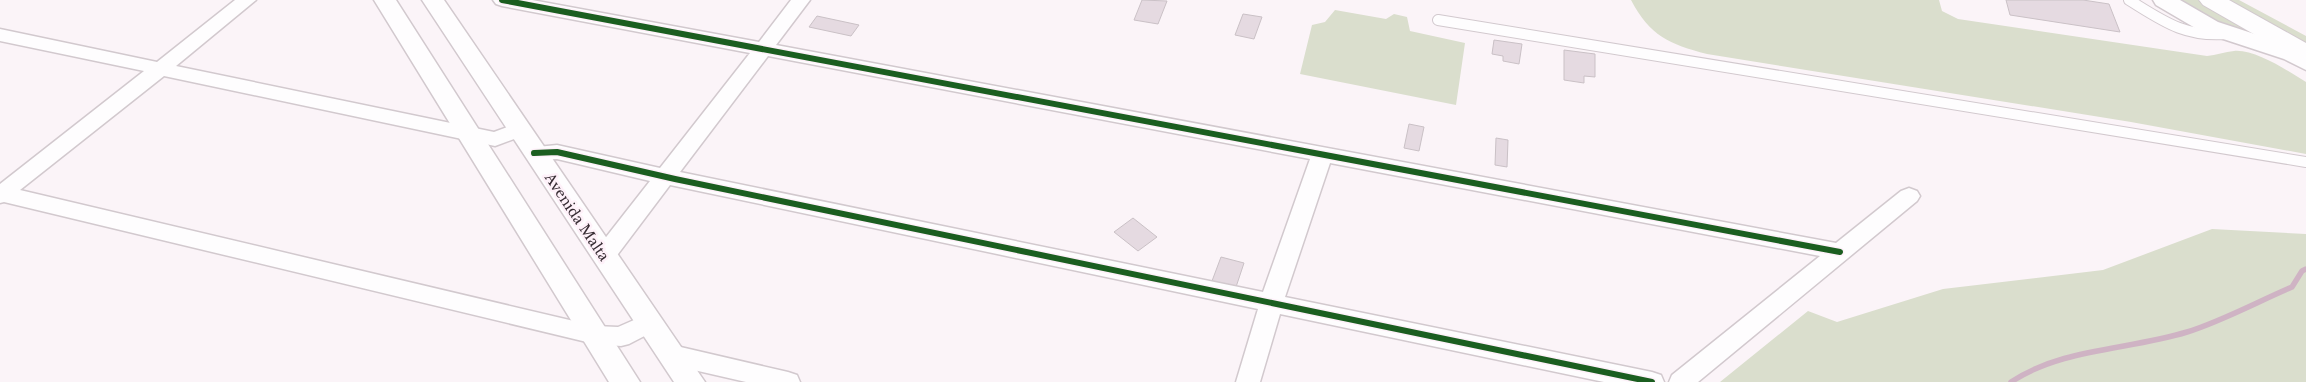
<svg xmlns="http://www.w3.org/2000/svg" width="2306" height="382" font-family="'Libre Baskerville',serif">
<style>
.green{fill:#dadecd}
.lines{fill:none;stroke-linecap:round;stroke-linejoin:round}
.stream{stroke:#cfb3c4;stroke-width:5.5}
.building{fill:#e5dae1;stroke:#cac1c6}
.service-casing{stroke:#d2c9ce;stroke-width:12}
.minor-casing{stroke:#d2c9ce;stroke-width:3}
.tertiary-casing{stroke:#d2c9ce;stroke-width:3}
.trunk-casing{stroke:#d2c9ce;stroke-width:2}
.service{stroke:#fefdfe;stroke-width:10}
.minor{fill:#fefdfe;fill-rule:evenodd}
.tertiary{fill:#fefdfe;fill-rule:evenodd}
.trunk{fill:#fefdfe;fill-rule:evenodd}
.cycleway-casing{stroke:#fef1f9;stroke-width:9}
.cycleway{stroke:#1b5e20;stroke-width:6}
.labels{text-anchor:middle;stroke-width:5;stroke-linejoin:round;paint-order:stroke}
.street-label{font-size:14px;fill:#372c33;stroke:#fef1f9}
</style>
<rect width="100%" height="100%" fill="#fbf4f8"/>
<path class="green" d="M1631,0h308l3,11 16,8 249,37c9,-1 18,-4 27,-5 21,-2 54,20 72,31v72l-175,-32 -424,-68c-38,-10 -57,-18 -76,-54z
M2173,0h25l66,38 -32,-8z
M2217,0h22l67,36v12z
M1335,10l51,9 8,-5 13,3 3,14 55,12 -9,62 -156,-31 12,-49 13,-3z
M2212,229l94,5v148h-586l88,-71 29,11 106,-33 160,-19z"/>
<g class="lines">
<path class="stream" d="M2011,382c51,-34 118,-32 176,-50 33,-10 72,-31 105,-45l10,-16 4,-2"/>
</g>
<path class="building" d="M1142,0l25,1 -9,23 -24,-4z
M2006,0h77l26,4 11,28 -110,-17z
M1243,14l19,3 -8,22 -19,-4z
M817,16l42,9 -8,11 -42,-9z
M1494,40l28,4 -3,20 -16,-3v-5l-11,-2z
M1564,50l31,4v23l-11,-1v7l-20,-3z
M1409,124l15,3 -5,24 -15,-3z
M1496,138l12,2 -1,27 -12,-2z
M1133,218l24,19 -19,14 -24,-19z
M1221,257l23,6 -8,24 -24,-6z"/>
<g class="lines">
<defs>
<path id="service" d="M2129,0c34,21 55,37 97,34
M1438,20l868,142"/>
<path id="minor" d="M235,0h21l-80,66 318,66 24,-9 7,2 3,5 -3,5 -30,11 -331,-70 -144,114 575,136 23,1 32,-14 8,2 4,7 -4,7 -29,15 -8,2 -26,-2 -591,-142 -4,1v-19l144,-113 -144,-30v-12l157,33z
M493,0h39l227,42 32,-42h19l-34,45 1060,198 65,-52 8,-3 8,3 3,5 -3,5 -219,181h-29l3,-7 148,-119 -490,-93 -45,134 367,75 9,3 3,7h-60l-324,-68 -20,68h-24l22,-73 -588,-124 -58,77 -8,2 -8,-2 -3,-6 3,-6 54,-69 -93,-22 -23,1 -7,-2 -3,-5 3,-5 30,-3 103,23 90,-115 -248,-47 -6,-2zM768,56l542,103 -47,133 -583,-120z
M672,345l116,27 9,3 3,7h-54l-74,-17 -8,-3 -4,-7 4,-7z"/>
<path id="tertiary" d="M374,0h22l244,382h-31z
M422,0h22l261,382h-31z
M2153,0h27l38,22 82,27 6,3v18l-22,-11 -82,-27 -46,-27z"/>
<path id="trunk" d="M2199,0h30l77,43v18l-9,-2 -94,-54z"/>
</defs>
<use href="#service" class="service-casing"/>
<use href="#minor" class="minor-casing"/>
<use href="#tertiary" class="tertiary-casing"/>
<use href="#trunk" class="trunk-casing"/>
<use href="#service" class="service"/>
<use href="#minor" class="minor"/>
<use href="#tertiary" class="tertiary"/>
<use href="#trunk" class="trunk"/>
<defs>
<path id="cycleway" d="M502,0l1338,252
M534,153l23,-1 118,27 977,203"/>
</defs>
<use href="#cycleway" class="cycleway-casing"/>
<use href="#cycleway" class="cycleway"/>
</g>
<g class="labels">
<g class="street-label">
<text transform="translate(577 217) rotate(56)" y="5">Avenida Malta</text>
</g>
</g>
</svg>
